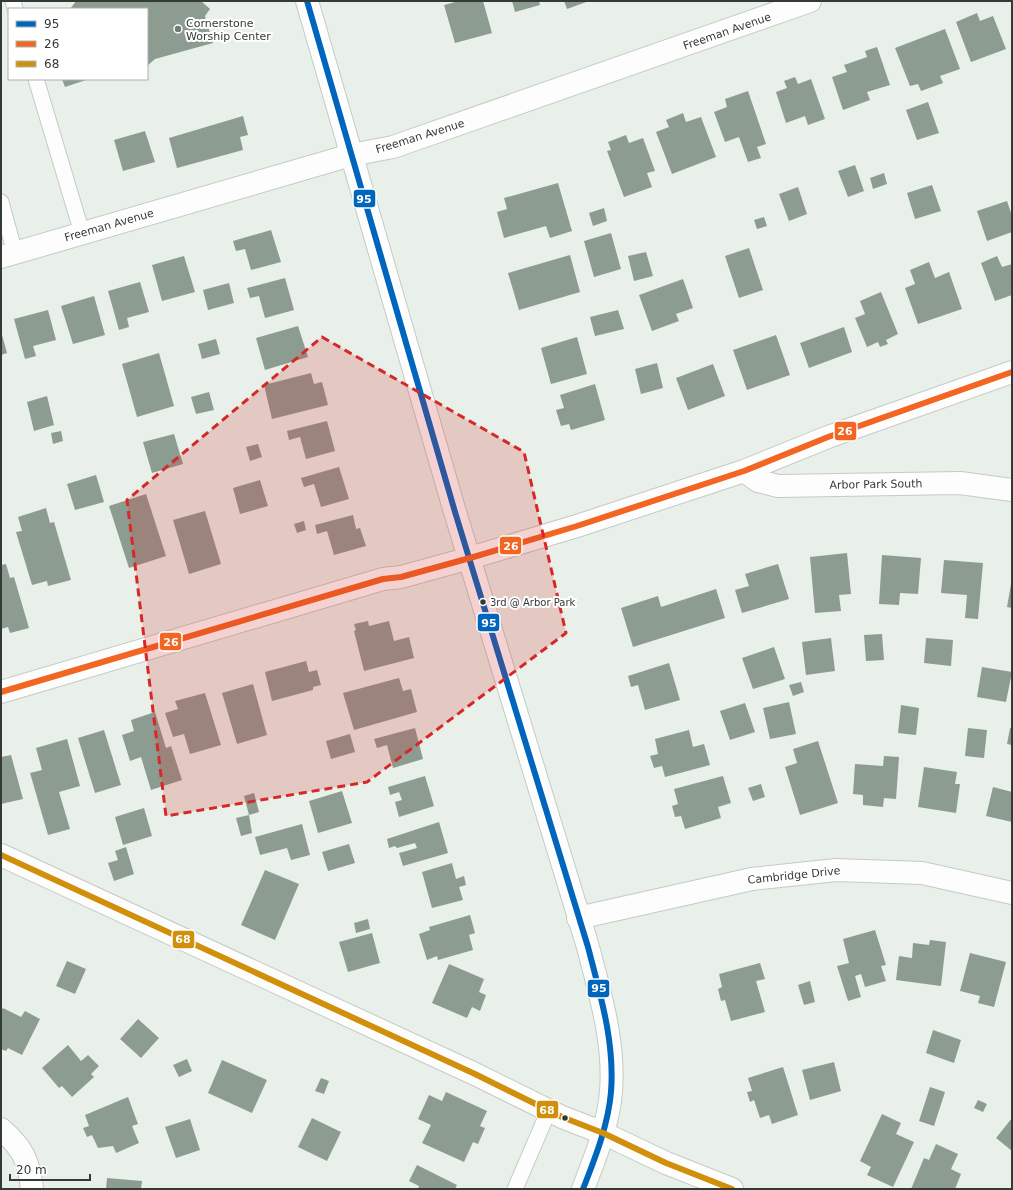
<svg xmlns="http://www.w3.org/2000/svg" width="1013" height="1190" font-family="'DejaVu Sans',sans-serif">
<style>
.building{fill:#8d9c90}
.lines{fill:none;stroke-linecap:round;stroke-linejoin:round}
.service-casing{stroke:#c4cbc5;stroke-width:17}
.minor-casing{stroke:#c4cbc5;stroke-width:24}
.tertiary-casing{stroke:#c4cbc5;stroke-width:24}
.service{stroke:#fcfdfc;stroke-width:15}
.minor{stroke:#fcfdfc;stroke-width:22}
.tertiary{stroke:#fcfdfc;stroke-width:22}
.bus-1-casing{stroke:#fff;stroke-width:9}
.bus-2-casing{stroke:#fff;stroke-width:9}
.bus-3-casing{stroke:#fff;stroke-width:9}
.bus-1{stroke:#0065bd;stroke-width:6}
.bus-2{stroke:#f26522;stroke-width:6}
.bus-3{stroke:#d0900b;stroke-width:6}
.marked{fill:#d62828;fill-opacity:0.2;stroke:#d62828;stroke-width:3;stroke-dasharray:8 5;stroke-linejoin:round}
.poi-dot{fill:#737a74;stroke:#fff;stroke-width:1.5}
.bus-dot{fill:#343a35;stroke:#fff;stroke-width:1.5}
.labels{text-anchor:middle;stroke-width:4;stroke-linejoin:round;paint-order:stroke}
.bus-label{font-size:10px;fill:#343a35;stroke:#fff;text-anchor:start}
.poi-label{font-size:11px;fill:#343a35;stroke:#fff;text-anchor:start}
.street-label{font-size:11px;fill:#343a35;stroke:#fff}
.line-badge{stroke:#fff;stroke-width:1.5}
.badge-label{font-size:11px;text-anchor:middle;font-weight:bold;fill:#fff}
</style>
<rect width="100%" height="100%" fill="#e8f0e9"/>
<path class="building" d="M76,1h125l9,8 -5,7 8,27 -58,16 -8,7v-57h-77z
M459,1h24l9,32 -37,10 -11,-38z
M512,1h27l1,4 -25,7z
M564,1h25l-22,8z
M977,13l3,8 13,-5 13,33 -35,13 -15,-40z
M945,29l15,40 -20,7 3,7 -22,8 -3,-7 -8,2 -15,-38z
M877,47l13,38 -23,7 3,8 -27,10 -11,-33 15,-5 -3,-7 23,-8 -2,-6z
M795,77l3,7 13,-5 14,40 -17,6 -3,-9 -19,7 -10,-31 11,-4 -3,-7z
M62,79h27l-24,8z
M748,91l18,53 -9,3 4,11 -13,4 -9,-25 -14,5 -11,-30 13,-5 -2,-8z
M928,102l11,31 -22,7 -11,-30z
M683,113l3,9 15,-5 15,40 -44,17 -16,-42 13,-5 -3,-7z
M243,116l5,19 -8,2 3,13 -66,18 -8,-30z
M145,131l10,31 -32,9 -9,-31z
M626,135l3,8 14,-5 12,33 -8,2 5,14 -28,10 -17,-46 4,-1 -3,-8z
M855,165l9,26 -16,6 -10,-26z
M884,173l3,11 -14,5 -3,-11z
M558,183l14,48 -22,7 -4,-12 -42,12 -7,-26 10,-3 -3,-11z
M932,185l9,26 -26,8 -8,-26z
M798,187l9,27 -18,7 -10,-27z
M1007,201l5,15v16l-25,9 -10,-30z
M604,208l3,13 -14,5 -4,-13z
M764,217l3,9 -10,3 -3,-9z
M271,230l10,32 -30,8 -6,-21 -9,2 -3,-10z
M611,233l10,36 -27,8 -10,-36z
M749,248l14,42 -24,8 -14,-42z
M646,252l7,24 -19,5 -6,-25z
M570,255l10,37 -61,18 -11,-37z
M184,256l11,36 -33,9 -10,-36z
M997,256l5,11 10,-3v31l-17,6 -14,-38z
M929,262l6,16 14,-6 13,37 -44,15 -13,-36 10,-4 -5,-14z
M285,278l9,32 -29,8 -6,-22 -9,2 -3,-10z
M683,279l10,29 -17,6 3,7 -27,10 -13,-36z
M140,282l9,30 -22,6 2,9 -10,3 -11,-39z
M229,283l5,20 -26,7 -5,-20z
M881,292l17,42 -12,6 2,4 -8,3 -2,-5 -11,5 -12,-29 10,-4 -5,-13z
M94,296l11,39 -32,9 -12,-38z
M48,310l8,30 -23,6 3,10 -11,3 -11,-40z
M618,310l6,19 -29,7 -5,-19z
M298,326l10,31 -43,13 -9,-32z
M844,327l8,25 -43,16 -9,-25z
M1,331l6,22 -6,2z
M776,335l14,40 -43,15 -14,-40z
M577,337l10,37 -36,10 -10,-36z
M216,339l4,15 -18,5 -4,-15z
M159,353l15,53 -37,11 -15,-53z
M657,363l6,25 -22,6 -6,-25z
M713,364l12,32 -37,14 -12,-32z
M311,373l3,11 8,-2 6,23 -56,14 -8,-34z
M595,384l10,36 -34,10 -2,-6 -8,2 -5,-16 8,-2 -4,-13z
M209,392l5,18 -18,4 -5,-17z
M47,396l7,29 -20,6 -7,-29z
M327,421l8,30 -29,8 -6,-22 -11,3 -2,-9z
M61,431l2,10 -10,3 -2,-11z
M174,434l9,30 -31,9 -9,-31z
M258,444l4,13 -12,4 -4,-14z
M339,467l10,32 -28,8 -7,-23 -10,3 -3,-9z
M96,475l8,27 -29,8 -8,-26z
M260,480l8,26 -28,8 -7,-26z
M146,494l20,62 -37,12 -20,-62z
M46,508l4,15 4,-1 17,58 -23,6 -1,-5 -15,4 -16,-53 6,-1 -4,-14z
M205,511l16,53 -32,10 -16,-54z
M353,515l3,14 4,-1 6,18 -32,9 -7,-24 -10,3 -2,-9z
M304,521l2,9 -9,3 -3,-9z
M847,553l4,41 -12,1 2,16 -26,2 -5,-56z
M882,555l39,3 -3,36 -18,-1 -1,12 -20,-1z
M944,560l39,3 -5,56 -13,-1 2,-23 -26,-2z
M6,564l4,14 4,-1 15,51 -19,5 -2,-6 -7,2v-64z
M778,564l11,35 -47,14 -7,-23 14,-4 -4,-12z
M1011,584h1v24l-5,-1z
M716,589l9,29 -92,29 -12,-39 37,-12 3,11z
M368,621l1,5 20,-5 5,20 15,-4 5,21 -50,13 -10,-40 2,-1 -2,-6z
M882,634l2,26 -18,1 -2,-26z
M831,638l4,33 -29,4 -4,-33z
M926,638l27,2 -2,26 -27,-3z
M774,647l11,32 -32,10 -11,-31z
M306,661l3,11 8,-2 4,15 -8,2v3l-41,11 -7,-29z
M669,663l11,37 -35,10 -7,-25 -7,2 -3,-11z
M982,667l30,5 -6,30 -29,-5z
M399,678l4,13 8,-2 6,23 -63,18 -11,-37z
M801,682l3,10 -11,4 -4,-11z
M253,684l14,51 -30,9 -15,-51z
M205,693l16,52 -31,9 -6,-20 -11,3 -8,-24 13,-4 -3,-8z
M789,702l7,32 -26,5 -7,-31z
M745,703l10,29 -25,8 -10,-29z
M901,705l18,3 -3,27 -18,-2z
M155,712l11,36 5,-2 11,34 -31,10 -10,-33 -11,4 -8,-26 12,-4 -3,-11z
M415,728l8,31 -30,9 -6,-23 -10,3 -3,-9z
M968,728l19,2 -3,28 -19,-2z
M1010,728h2v17l-5,-1z
M104,730l17,55 -26,8 -17,-55z
M689,730l4,17 11,-3 6,21 -45,12 -3,-11 -8,2 -4,-12 8,-2 -3,-15z
M350,734l5,18 -24,7 -5,-18z
M67,739l13,47 -21,6 11,37 -22,6 -18,-62 12,-3 -6,-22z
M818,741l20,62 -38,12 -15,-48 12,-4 -4,-14z
M11,755l12,44 -22,5v-47z
M884,756l15,1 -3,42 -12,-1 -1,9 -20,-2v-10l-10,-1 2,-30 28,2z
M924,767l33,5 -2,12h5l-4,29 -38,-6z
M425,776l9,30 -35,11 -4,-15 7,-2 -3,-8 -9,3 -2,-8z
M723,776l8,27 -13,4 3,11 -36,11 -4,-13 -6,1 -3,-11 6,-2 -4,-15z
M761,784l4,13 -12,4 -5,-13z
M993,787l19,5v30l-26,-6z
M342,791l10,32 -34,10 -9,-32z
M254,793l5,19 -10,3 -5,-19z
M144,808l8,28 -29,9 -8,-28z
M249,815l3,18 -11,3 -5,-18z
M439,822l9,31 -45,13 -4,-13 18,-5 -2,-5 -18,5 -2,-2 -6,2 -2,-9z
M302,824l8,31 -19,5 -4,-12 -27,7 -5,-18z
M349,844l6,19 -27,8 -6,-19z
M126,847l8,27 -20,7 -6,-18 10,-3 -3,-9z
M452,863l4,16 8,-3 2,9 -7,2 4,13 -31,8 -10,-36z
M265,870l34,14 -24,56 -34,-15z
M470,915l5,18 -6,2 4,15 -35,10 -1,-4 -10,4 -8,-26 11,-4 -1,-3z
M368,919l2,10 -14,4 -2,-10z
M875,930l11,35 -5,1 5,15 -21,6 -4,-13 -6,2 6,21 -13,4 -11,-35 12,-3 -6,-24z
M372,933l8,30 -32,9 -9,-30z
M930,940l16,2 -5,44 -45,-6 3,-24 13,2 1,-15 16,2z
M970,953l36,9 -12,45 -16,-4 2,-7 -20,-5z
M67,961l19,8 -11,25 -19,-8z
M760,963l5,16 -9,2 9,31 -34,9 -6,-21 -4,1 -3,-12 4,-2 -3,-13z
M449,964l35,15 -5,13 7,3 -6,16 -8,-4 -5,11 -35,-15z
M810,981l5,21 -11,3 -6,-20z
M3,1008l18,9 4,-6 15,8 -18,36 -14,-7 -2,3 -5,-2v-38z
M138,1019l21,19 -18,20 -21,-19z
M933,1030l28,10 -7,23 -28,-10z
M68,1045l13,16 7,-6 11,11 -8,8 3,3 -22,20 -10,-11 -3,2 -17,-20z
M187,1059l5,12 -13,6 -6,-12z
M222,1060l45,20 -15,33 -44,-20z
M834,1062l7,29 -31,9 -8,-30z
M783,1067l15,48 -26,9 -3,-9 -9,3 -6,-18 -4,2 -3,-10 5,-1 -4,-13z
M321,1078l8,3 -5,13 -9,-3z
M930,1087l15,5 -11,34 -15,-5z
M446,1092l41,19 -7,15 5,2 -7,16 -5,-2 -9,20 -42,-19 9,-18 -13,-6 11,-24 13,6z
M128,1097l10,27 -6,2 7,17 -23,10 -3,-7 -15,2 -6,-13 -5,2 -4,-9 6,-2 -4,-11z
M978,1100l9,4 -4,8 -9,-4z
M882,1114l19,9 -5,11 18,8 -21,45 -26,-12 4,-8 -11,-6z
M312,1118l29,14 -14,29 -29,-14z
M1012,1118v33l-16,-13z
M190,1119l10,31 -24,8 -11,-31z
M936,1144l22,10 -7,15 10,5 -6,15h-44l13,-31 5,2z
M417,1165l40,20 -2,4h-37l1,-3 -10,-5z
M107,1178l35,3 -1,8h-35z"/>
<g class="lines">
<defs>
<path id="service" d="M13,1l2,8
M36,79l46,154
M1,202l14,51
M515,1189l34,-79"/>
<path id="minor" d="M1,257l350,-102 42,-8 417,-146
M744,471l14,10 20,5 182,-3 52,7
M1,692l382,-113 18,-2 69,-19 107,-32 167,-55 84,-34 184,-65
M1,855l474,219 87,43 41,16 63,30 66,26
M578,918l174,-39 84,-9 86,3 90,20
M1,1129c22,19 28,32 31,60"/>
<path id="tertiary" d="M307,1l148,511 133,435c12,47 27,95 23,145 -3,34 -16,66 -28,97"/>
</defs>
<use href="#service" class="service-casing"/>
<use href="#minor" class="minor-casing"/>
<use href="#tertiary" class="tertiary-casing"/>
<use href="#service" class="service"/>
<use href="#minor" class="minor"/>
<use href="#tertiary" class="tertiary"/>
<defs>
<path id="bus-1" d="M307,1l148,511 133,435c12,47 27,95 23,145 -3,34 -16,66 -28,97"/>
<path id="bus-2" d="M1,692l382,-113 18,-2 69,-19 107,-32 167,-55 84,-34 184,-65"/>
<path id="bus-3" d="M1,855l474,219 87,43 41,16 63,30 66,26"/>
</defs>
<use href="#bus-1" class="bus-1-casing"/>
<use href="#bus-2" class="bus-2-casing"/>
<use href="#bus-3" class="bus-3-casing"/>
<use href="#bus-1" class="bus-1"/>
<use href="#bus-2" class="bus-2"/>
<use href="#bus-3" class="bus-3"/>
</g>
<path class="marked" d="M322,337l202,115 42,181 -199,149 -201,34 -39,-316z"/>
<circle class="poi-dot" cx="178" cy="29" r="4"/>
<g class="bus-dot">
<circle cx="483" cy="602" r="3.5"/>
<circle cx="565" cy="1118" r="3.5"/>
</g>
<g class="labels">
<g class="bus-label">
<text x="490" y="606">3rd @ Arbor Park</text>
</g>
<g class="poi-label">
<text x="186" y="27">Cornerstone<tspan x="186" dy="13">Worship Center</tspan></text>
</g>
<g class="street-label">
<text transform="translate(727 31) rotate(-19)" y="4">Freeman Avenue</text>
<text transform="translate(420 136) rotate(-17)" y="4">Freeman Avenue</text>
<text transform="translate(109 225) rotate(-16)" y="4">Freeman Avenue</text>
<text transform="translate(876 484) rotate(-1)" y="4">Arbor Park South</text>
<text transform="translate(794 875) rotate(-6)" y="4">Cambridge Drive</text>
</g>
</g>
<g class="line-badge">
<rect x="353" y="189" width="23" height="19" rx="4" fill="#0065bd"/>
<rect x="834" y="421" width="23" height="20" rx="4" fill="#f26522"/>
<rect x="499" y="536" width="23" height="19" rx="4" fill="#f26522"/>
<rect x="477" y="613" width="23" height="19" rx="4" fill="#0065bd"/>
<rect x="159" y="632" width="23" height="19" rx="4" fill="#f26522"/>
<rect x="172" y="930" width="23" height="19" rx="4" fill="#d0900b"/>
<rect x="587" y="979" width="23" height="19" rx="4" fill="#0065bd"/>
<rect x="536" y="1100" width="23" height="19" rx="4" fill="#d0900b"/>
</g>
<g class="badge-label">
<text x="364" y="203">95</text>
<text x="845" y="435">26</text>
<text x="511" y="550">26</text>
<text x="489" y="627">95</text>
<text x="171" y="646">26</text>
<text x="183" y="943">68</text>
<text x="599" y="992">95</text>
<text x="547" y="1114">68</text>
</g>
<rect width="1013" height="1190" fill="none" stroke="#343a35" stroke-width="4"/>
<rect x="8" y="8" width="140" height="72" fill="#ffffff" stroke="#aeb0ae"/>
<rect x="16" y="21" width="20" height="6" fill="#0065bd" stroke="#aeb0ae"/>
<text x="44" y="28" font-size="12" fill="#343a35">95</text>
<rect x="16" y="41" width="20" height="6" fill="#f26522" stroke="#aeb0ae"/>
<text x="44" y="48" font-size="12" fill="#343a35">26</text>
<rect x="16" y="61" width="20" height="6" fill="#d0900b" stroke="#aeb0ae"/>
<text x="44" y="68" font-size="12" fill="#343a35">68</text>
<path d="M10 1174v6h80v-6" fill="none" stroke="#343a35" stroke-width="2"/>
<text x="16" y="1174" font-size="12" fill="#343a35" stroke="#ffffff" stroke-width="3" paint-order="stroke">20 m</text>
</svg>
